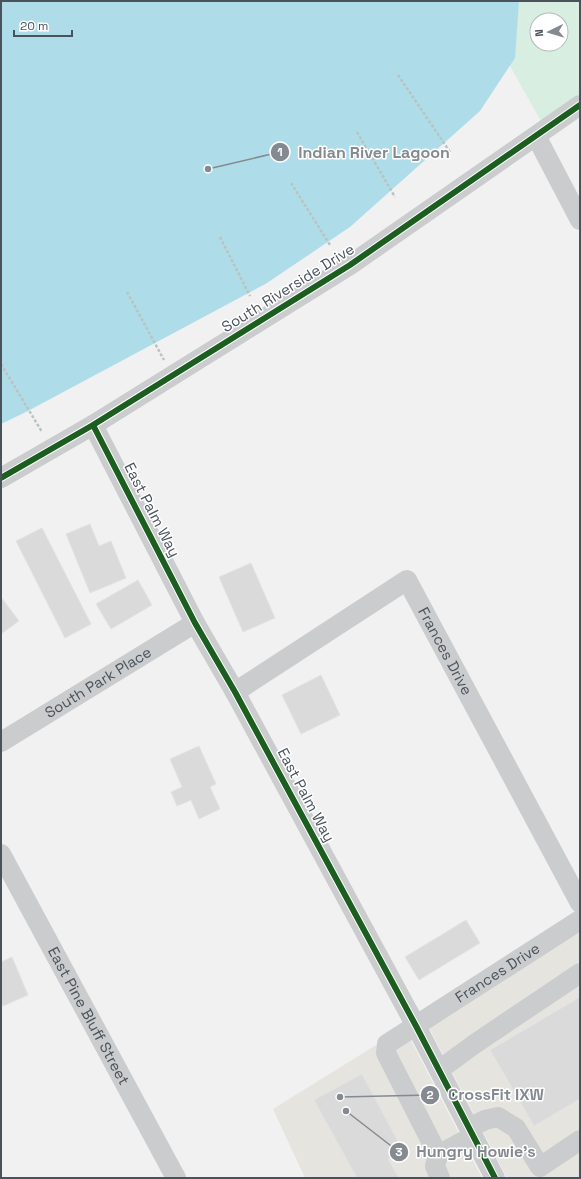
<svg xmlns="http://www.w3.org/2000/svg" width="581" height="1179" font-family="'Space Grotesk',sans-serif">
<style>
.commercial{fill:#e5e4df}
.green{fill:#d7eee0;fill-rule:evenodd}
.water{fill:#aedde9}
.building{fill:#dadadb;stroke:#e2e3e4}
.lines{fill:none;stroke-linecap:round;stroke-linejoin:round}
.path{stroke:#b9c4c1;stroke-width:2.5;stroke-dasharray:3 2;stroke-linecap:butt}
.minor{stroke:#cbccce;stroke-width:20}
.cycleway-casing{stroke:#fff;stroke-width:8}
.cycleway{stroke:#1b5e20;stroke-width:6}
.labels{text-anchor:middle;stroke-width:3;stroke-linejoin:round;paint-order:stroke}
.street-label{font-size:15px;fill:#49535c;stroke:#fff}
.leader{fill:none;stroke:#848a90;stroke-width:1.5}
.callout-dot{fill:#848a90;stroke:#fff;stroke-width:1.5}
.mark-label{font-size:12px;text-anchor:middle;font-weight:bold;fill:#fff}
.callout-label{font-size:16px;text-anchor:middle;font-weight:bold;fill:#848a90;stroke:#fff;stroke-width:3;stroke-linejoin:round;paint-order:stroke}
</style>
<rect width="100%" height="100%" fill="#f1f1f1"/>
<path class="commercial" d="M580,932v246h-73l-82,-158z
M402,1029l4,2 76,147h-177l-32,-69z"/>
<path class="green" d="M505,1h75v93l-39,27 -39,-69zM537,20h24v24h-24z"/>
<path class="water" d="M1,1h518l-4,57 -35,53 -130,116 -83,56 -241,129 -25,12z"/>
<path class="building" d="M90,524l9,22 12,-5 15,37 -36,15 -24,-59z
M42,528l49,96 -26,14 -49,-97z
M251,563l24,55 -32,14 -24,-55z
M138,580l14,25 -41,24 -15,-25z
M1,597l18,24 -18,13z
M321,675l19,40 -39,19 -19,-39z
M199,746l17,38 -6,3 10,22 -21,10 -8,-19 -14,6 -6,-14 11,-5 -12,-28z
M466,920l14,23 -61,37 -14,-23z
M12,957l16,38 -25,11 -2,-5v-39z
M580,997v102l-46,27 -44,-76z
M362,1074l41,77 -15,8 11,19h-42l-43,-78z"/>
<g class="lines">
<path class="path" d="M398,75l52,77
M357,132l38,65
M291,183l39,62
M220,237l30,59
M127,292l37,68
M1,364l41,68"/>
<g class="minor">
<path d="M536,136l44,84"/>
<path d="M93,425l102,198 40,69 181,334 79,152"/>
<path d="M1,478l92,-53 257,-160 230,-160"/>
<path id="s1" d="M235,692l172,-112 173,323"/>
<path id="s2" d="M1,742l194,-119"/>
<path id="s3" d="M1,854l175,324"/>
<path d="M439,1070l37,-27 104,-70"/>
<path d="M469,1128l16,-8 13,-3 18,11 24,39 40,-27"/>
<path id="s4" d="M438,1155l-52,-102 1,-9 193,-124"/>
<path d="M440,1178l-5,-12 3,-11 35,-19"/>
</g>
<defs>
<path id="cycleway" d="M93,425l102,198 40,69 181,334 79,152
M1,478l92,-53 257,-160 230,-160"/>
</defs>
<use href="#cycleway" class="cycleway-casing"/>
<use href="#cycleway" class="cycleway"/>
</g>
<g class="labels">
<g class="street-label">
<text transform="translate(288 288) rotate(-32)" y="5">South Riverside Drive</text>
<text transform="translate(152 510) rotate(63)" y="5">East Palm Way</text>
<text dy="5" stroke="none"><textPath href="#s1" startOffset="286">Frances Drive</textPath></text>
<text dy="5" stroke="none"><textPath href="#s2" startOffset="114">South Park Place</textPath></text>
<text transform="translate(306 795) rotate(62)" y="5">East Palm Way</text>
<text dy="5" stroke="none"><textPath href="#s4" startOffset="255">Frances Drive</textPath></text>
<text dy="5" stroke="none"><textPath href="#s3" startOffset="184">East Pine Bluff Street</textPath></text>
</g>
</g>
<path class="leader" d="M208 169L280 152M340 1097L430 1095M346 1111L399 1152"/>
<g class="callout-dot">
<circle cx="208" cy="169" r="4"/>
<circle cx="340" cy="1097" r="4"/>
<circle cx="346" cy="1111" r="4"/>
<circle cx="280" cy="152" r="10"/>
<circle cx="430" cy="1095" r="10"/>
<circle cx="399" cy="1152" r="10"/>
</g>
<g class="mark-label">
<text x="280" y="156">1</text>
<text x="430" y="1099">2</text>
<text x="399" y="1156">3</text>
</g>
<g class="callout-label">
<text x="374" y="158">Indian River Lagoon</text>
<text x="496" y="1100">CrossFit IXW</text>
<text x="476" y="1157">Hungry Howie's</text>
</g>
<rect width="581" height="1179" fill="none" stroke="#49535c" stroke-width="4"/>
<g transform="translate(549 32) rotate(265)"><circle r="19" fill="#ffffff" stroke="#b6babe"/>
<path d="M0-3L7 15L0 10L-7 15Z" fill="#848a90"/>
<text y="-6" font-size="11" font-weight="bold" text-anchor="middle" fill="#49535c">N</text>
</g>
<path d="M14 30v6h58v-6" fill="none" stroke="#49535c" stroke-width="2"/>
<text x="20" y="30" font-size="12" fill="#49535c" stroke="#ffffff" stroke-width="3" paint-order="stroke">20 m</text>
</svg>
